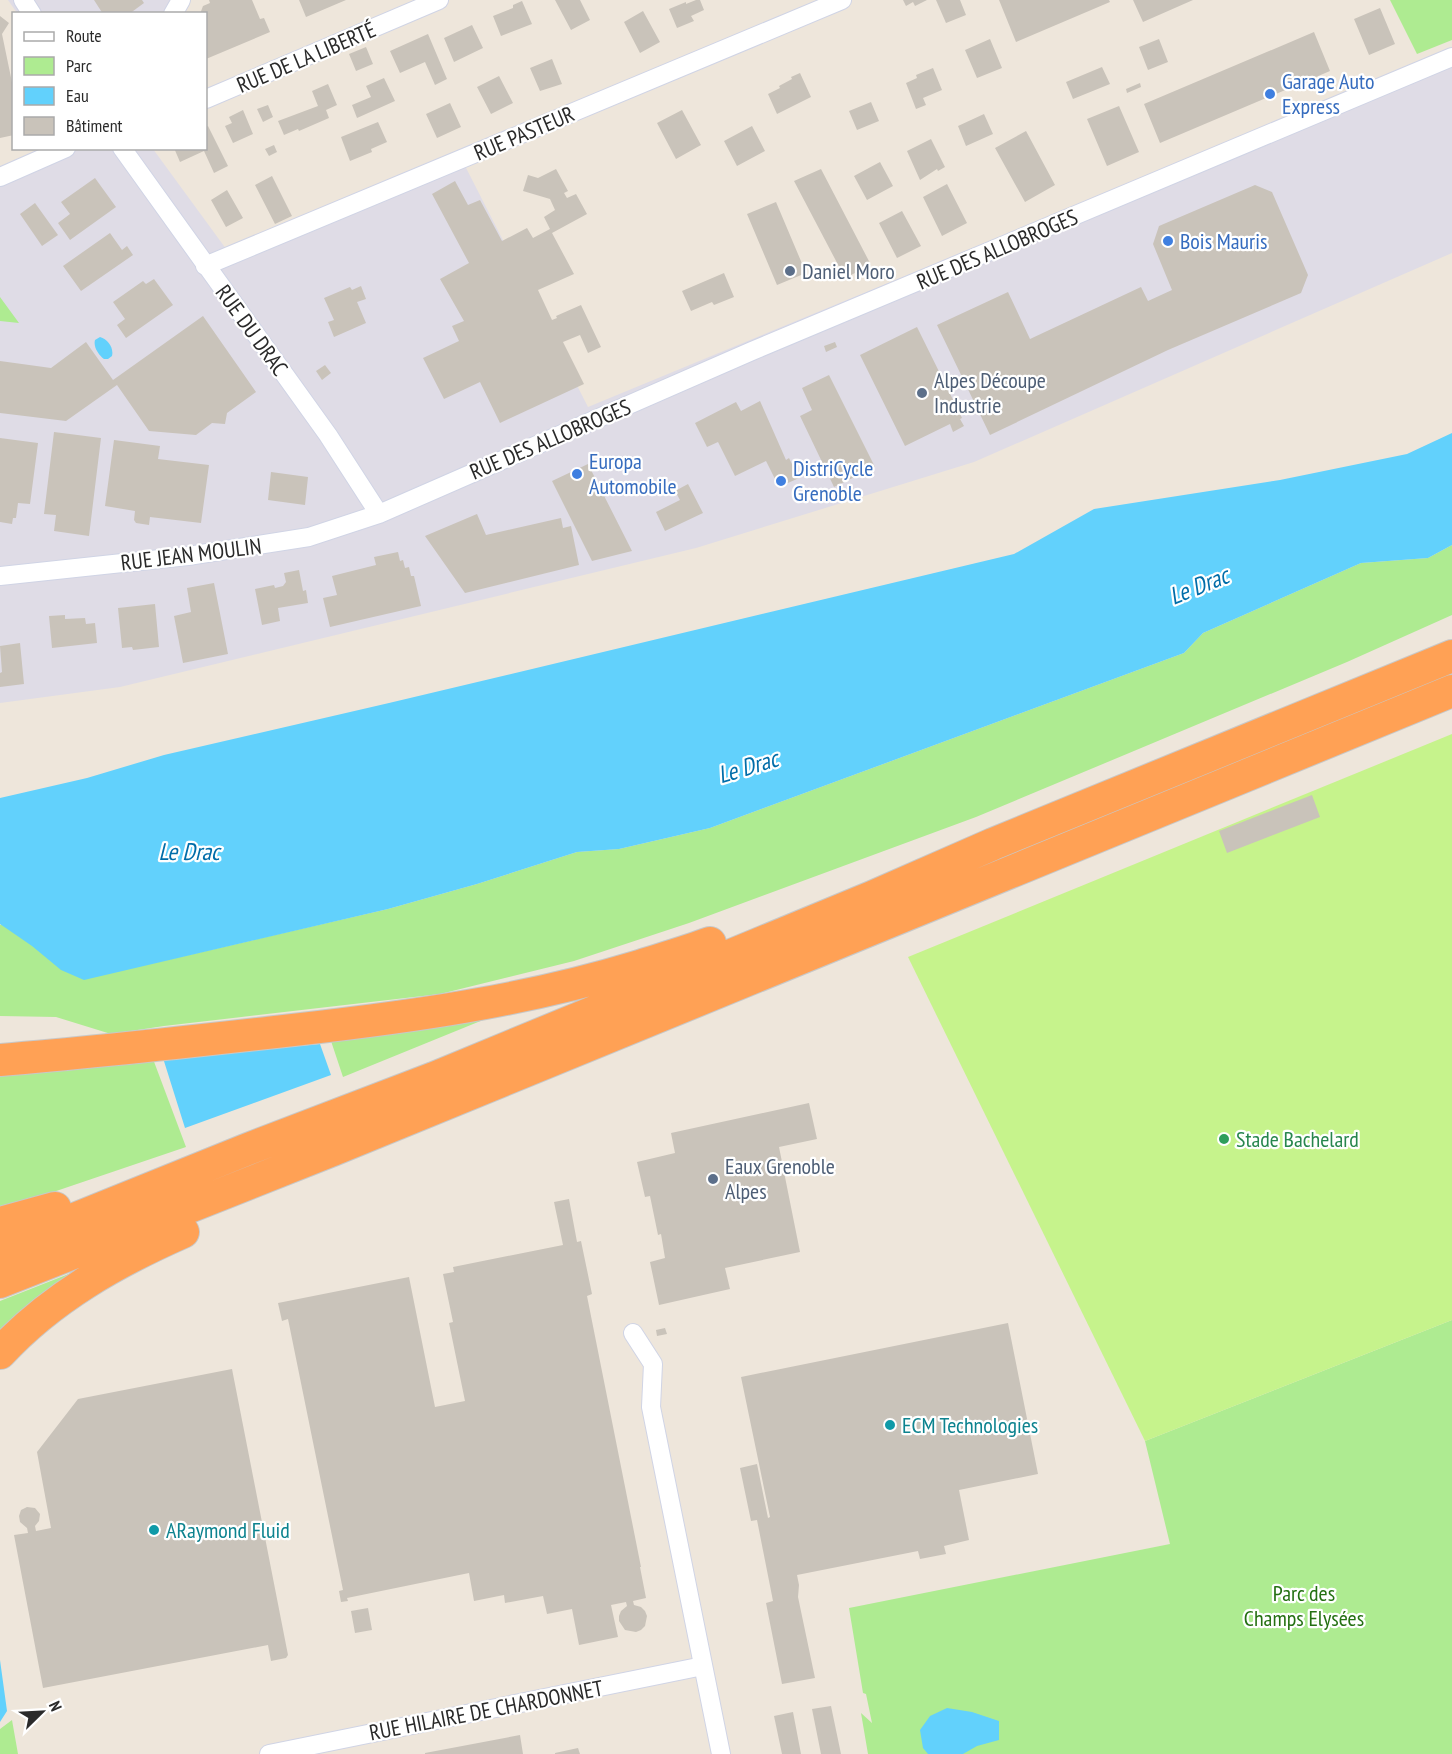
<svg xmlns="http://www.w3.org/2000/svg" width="1452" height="1754" font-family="'PT Sans Narrow',sans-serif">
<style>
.industrial{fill:#dfdce6}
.green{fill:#aeeb91}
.pitch{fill:#c6f38c}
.water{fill:#62d1fc}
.building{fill:#c9c3ba}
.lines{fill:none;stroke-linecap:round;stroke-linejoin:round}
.minor-casing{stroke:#d0d4e5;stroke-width:20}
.motorway-casing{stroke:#c8c8c8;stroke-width:34}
.minor{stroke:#fff;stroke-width:18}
.motorway{stroke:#ffa155;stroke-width:32}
.shop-dot{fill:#3f7fe0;stroke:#fff;stroke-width:2}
.service-dot{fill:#5c6f8a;stroke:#fff;stroke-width:2}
.leisure-dot{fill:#2e9e5b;stroke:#fff;stroke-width:2}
.culture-dot{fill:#0f9aa8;stroke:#fff;stroke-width:2}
.labels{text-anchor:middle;stroke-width:4.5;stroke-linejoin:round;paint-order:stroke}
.street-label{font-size:22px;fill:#2a2a2a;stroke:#fff}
.shop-label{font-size:22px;fill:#366cbe;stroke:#fff;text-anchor:start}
.service-label{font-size:22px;fill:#4e5e75;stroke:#fff;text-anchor:start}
.leisure-label{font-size:22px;fill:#27864d;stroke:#fff;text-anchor:start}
.culture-label{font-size:22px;fill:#0d838f;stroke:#fff;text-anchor:start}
.park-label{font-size:22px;fill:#247012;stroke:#fff}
.water-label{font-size:24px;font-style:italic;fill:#006da9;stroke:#fff}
</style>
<rect width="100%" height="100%" fill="#eee6db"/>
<path class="industrial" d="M8,0h179l-8,14 -162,-1z
M1452,50v203l-478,209 -278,86 -576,139 -120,16v-527l64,-27h89l79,108 230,-97 126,247z"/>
<path class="green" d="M1390,0h62v40l-35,14z
M0,297l19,26 -19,-2z
M1452,545v70l-105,47 -371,155 -287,106 -115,38 -134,33 -276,32 -53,8 -55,-17 -56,-1v-91l2,-1 82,55 304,-70 89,-25 100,-32 42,-3 91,-21 474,-175 19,-20 158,-70 67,-5z
M473,1015l10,5 -140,57 -12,-36z
M150,1051l36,96 -174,59 -12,2v-142z
M89,1266l-89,76v-41z
M1452,1320v434h-584l-7,-41 11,10 -6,-29 -3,-1 -14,-85 321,-64 -25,-103z
M12,1720l6,34h-18v-25z"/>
<path class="pitch" d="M1452,734v586l-307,121 -237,-484z"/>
<path class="water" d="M100,337c8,2 14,11 12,19l-4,3h-4c-5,-4 -11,-12 -9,-19z
M1452,433v112l-24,13 -67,5 -158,70 -19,20 -474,175 -91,21 -42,3 -100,32 -89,25 -304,71 -23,-10 -29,-24 -32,-22v-126l87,-20 77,-23 225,-52 625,-149 80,-45 186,-29 127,-26z
M320,1044l11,31 -146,53 -22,-70z
M0,1660l7,51 -7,11z
M947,1708l25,4 27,9v19l-22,6 -14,8h-35l-5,-6 -3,-18 10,-14z"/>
<path class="building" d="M94,0h48l2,3 -15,11h-26z
M209,0h43l8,19 4,-1 6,14 -64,27v-45h-6l3,-8 7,-3z
M299,0h47l-40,17z
M555,0h25l10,20 -19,10z
M696,0h4l4,10 -13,6 3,5 -17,7 -8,-19 17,-7v2z
M903,0h24l-12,6 -2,-4 -7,4z
M936,0h24l6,15 -20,8z
M999,0h110l1,2 -94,40z
M1133,0h60l-50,22z
M522,1l10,23 -31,12 -8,-20 20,-8v-3z
M1380,8l15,36 -26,11 -15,-36z
M643,11l17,31 -20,11 -16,-31z
M0,16l9,7 -7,11 12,58v43l-14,3z
M472,25l11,23 -29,14 -10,-24z
M1314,32l16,39 -170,72 -16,-39z
M428,34l19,45 -12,6 -10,-23 -25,11 -10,-22z
M990,39l12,29 -25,10 -12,-28z
M1159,39l9,23 -20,8 -9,-23z
M366,47l7,17 -17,7 -7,-17z
M552,59l10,25 -22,7 -10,-23z
M1102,67l8,17 -37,15 -7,-17z
M933,68l9,22 -19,8 3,7 -10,4 -10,-26 11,-5 -1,-3z
M800,73l11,24 -34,17 -9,-20 12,-6 -1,-2 13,-7 -1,-2z
M499,76l14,27 -22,11 -14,-27z
M384,78l11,23 -38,17 -5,-13 19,-8 -5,-11z
M1140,83l1,4 -14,6 -1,-4z
M328,84l9,21 -11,5 3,8 -30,13 -1,-2 -14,6 -6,-14 40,-15 -6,-15z
M871,102l8,19 -22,9 -8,-19z
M450,103l11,24 -24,11 -11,-24z
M268,105l5,12 -10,5 -6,-13z
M1119,106l20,46 -32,14 -20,-47z
M243,110l10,24 -20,9 -8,-17 7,-3 -3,-6z
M682,110l19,35 -25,14 -19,-36z
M984,114l9,20 -27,12 -8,-20z
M378,122l9,20 -16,7 1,3 -22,9 -9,-24z
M208,126l20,40 -14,7 -10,-22 -24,11 -6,-14h32v-21z
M752,126l13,25 -28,15 -13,-25z
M1026,131l29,54 -30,17 -30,-54z
M931,139l14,28 -7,4 -1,-2 -17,11 -13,-29z
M274,145l3,7 -8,4 -4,-7z
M880,162l13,24 -26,14 -13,-24z
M556,169l12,22 -4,2 3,5 9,-4 11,20 -35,19 22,41 -36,16 14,30 5,-2 -1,-2 25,-11 20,42 -13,6 -8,-18 -17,7 21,42 -84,39 -20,-41 -36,17 -21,-41 36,-17 -7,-15 12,-5 -24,-42 29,-16 -37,-69 23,-13 13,24 12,-5 22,41 25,-13 6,10 17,-9 -6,-12 11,-7 -5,-11 -27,-8 5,-16 10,3z
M821,169l50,96 -26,13 -51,-97z
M272,176l20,40 -17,8 -20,-39z
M95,178l21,29 -46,33 -12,-17 12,-9 -9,-12z
M947,184l20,39 -25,13 -19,-39z
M1255,185l17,7 36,83 -7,18 -133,57 -178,85 -53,-110 71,-33 22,47 111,-52 7,14 24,-11 -19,-46 6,-18z
M227,190l16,28 -17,9 -15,-27z
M776,202l30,71 -29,12 -30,-71z
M35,203l23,32 -16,11 -22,-32z
M902,211l19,35 -24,12 -18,-35z
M110,233l12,17 5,-4 6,9 -52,36 -18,-25z
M724,273l10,24 -20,8 -2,-3 -21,9 -9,-20z
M154,279l19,26 -47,33 -9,-13 8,-6 -12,-17 30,-21 3,3z
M361,286l5,13 -9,3 9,21 -32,14 -6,-15 6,-2 -10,-22 26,-11 2,3z
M203,316l53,76 -29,21 -2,11 -13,-1 -16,12 -47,-4 -32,-46 -51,36 -66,-8v-52l51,7 35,-26 27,38z
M917,327l45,91 -2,1 4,7 -11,6 -3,-8 -45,22 -45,-91z
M835,342l2,5 -11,5 -2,-6z
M325,365l6,8 -9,7 -6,-9z
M829,375l46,92 -41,20 -34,-71 12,-6 -10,-22z
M760,401l26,59 3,-2 10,20 -20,9 -13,-26 -31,15 -17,-34 -11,5 -12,-24 41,-21 5,9z
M54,432l47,6 -12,98 -35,-5 2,-16 -12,-1z
M0,438l38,5 -8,61 -12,-1 -2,15h-3l-1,6 -12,-2z
M114,440l46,6 -2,13 51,6 -8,58 -51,-6 -1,8 -13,-2 -2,-3 1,-9 -30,-5z
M588,464l44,87 -40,10 -40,-80z
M271,472l37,5 -3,28 -37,-5z
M688,484l15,29 -38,18 -9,-19 24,-12 -5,-9z
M477,514l9,21 75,-17 2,10 8,-2 8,39 -114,28 -40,-57z
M398,552l2,9 3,-1 2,8 4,-1 2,9h3l7,30 -91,21 -7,-29 14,-3 -5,-19 44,-11 -2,-8z
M299,570l4,21 3,-1 2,13 -30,5 2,13 -18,4 -7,-36 19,-4 1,3 8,-2 3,-4 -2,-9z
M214,583l14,71 -45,9 -9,-47 17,-4 -4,-24z
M155,604l4,43 -26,3 -1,-3 -10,1 -4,-40z
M65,615v4l20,-1 1,6 9,-1 2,20 -45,5 -3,-32z
M20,643l4,41 -24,3v-14l2,-1 -2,-26z
M1312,795l8,22 -93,36 -8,-22z
M809,1103l8,36 -38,8 21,105 -75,16 5,21 -71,16 -9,-43 15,-4 -4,-24 -3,1 -8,-39 -5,1 -8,-35 38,-9 -4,-20z
M569,1199l8,43 4,-1 11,53 -5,2 54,271h-1l6,31 -13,3 1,4 7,2 4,4 2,5 -2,10 -4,4 -5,2 -11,-2 -6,-9v-5l2,-5 6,-5 -1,-4 -15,3 7,32 -39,8 -7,-36 -25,5 -4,-18 -38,7 -1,-8 -30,6 -5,-28 -122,25 1,3 -7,1 -2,-11 4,-1 -55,-271 -6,2 -4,-18 131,-26 26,130 30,-6 -16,-78 4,-1 -10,-48 11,-2 -1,-5 110,-22 -9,-43z
M1008,1323l30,151 -79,16 10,50 -25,6 2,8 -26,5 -2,-8 -121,24 2,10 -1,12 17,81 -33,6 -16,-81 7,-2 -16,-81 -6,1 -11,-53 17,-4 11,54 2,-1 -29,-140z
M665,1328l2,6 -10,2 -1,-6z
M232,1369l56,286 -2,3 -15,3 -3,-16 -225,43 -29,-153 14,-2 -1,-5 -7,-6 -1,-6 2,-6 6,-3 8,1 5,6 -1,7 -4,5 1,5 15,-3 -14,-76 41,-53z
M368,1608l4,22 -17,3 -4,-22z
M831,1706l10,48h-20l-9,-45z
M793,1712l8,42h-19l-8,-38z
M520,1735l3,19h-98v-1z
M578,1748l2,6h-25v-1z"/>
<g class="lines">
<defs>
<path id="minor" d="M23,0l9,14
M173,14l8,-14
M206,99l233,-99
M122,148l206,287 51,79
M0,177l66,-29
M205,266l637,-266
M0,576l188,-20 121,-19 70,-23 373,-163 700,-294
M633,1333l20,31 -2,43 70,347
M269,1754l434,-88"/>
<path id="motorway" d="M0,1060c98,-8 196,-19 293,-30 117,-13 231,-29 343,-63 25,-8 50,-15 74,-24
M0,1223l55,-15
M0,1249l248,-100 186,-71 438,-181 121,-53 459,-188
M0,1282l333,-132 1119,-459
M0,1353c51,-55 115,-91 183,-121"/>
</defs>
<use href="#minor" class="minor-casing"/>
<use href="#motorway" class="motorway-casing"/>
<use href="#minor" class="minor"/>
<use href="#motorway" class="motorway"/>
</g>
<g class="shop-dot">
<circle cx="1270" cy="94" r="6"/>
<circle cx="1168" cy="241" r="6"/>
<circle cx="577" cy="474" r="6"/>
<circle cx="781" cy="481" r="6"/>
</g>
<g class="service-dot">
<circle cx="790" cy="271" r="6"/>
<circle cx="922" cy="393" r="6"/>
<circle cx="713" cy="1179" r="6"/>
</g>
<circle class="leisure-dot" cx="1224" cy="1139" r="6"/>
<g class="culture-dot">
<circle cx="890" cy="1425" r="6"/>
<circle cx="154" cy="1530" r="6"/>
</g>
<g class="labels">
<g class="street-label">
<text transform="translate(306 57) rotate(-23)" y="8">RUE DE LA LIBERTÉ</text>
<text transform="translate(524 133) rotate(-23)" y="8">RUE PASTEUR</text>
<text transform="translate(997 249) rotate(-23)" y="8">RUE DES ALLOBROGES</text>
<text transform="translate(252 330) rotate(54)" y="8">RUE DU DRAC</text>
<text transform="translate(550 439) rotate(-23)" y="8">RUE DES ALLOBROGES</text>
<text transform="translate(191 554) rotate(-7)" y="8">RUE JEAN MOULIN</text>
<text transform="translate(486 1710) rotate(-11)" y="8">RUE HILAIRE DE CHARDONNET</text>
</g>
<g class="shop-label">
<text x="1282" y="89">Garage Auto<tspan x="1282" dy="25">Express</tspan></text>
<text x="1180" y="249">Bois Mauris</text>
<text x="589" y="469">Europa<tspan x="589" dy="25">Automobile</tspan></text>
<text x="793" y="476">DistriCycle<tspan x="793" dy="25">Grenoble</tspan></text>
</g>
<g class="service-label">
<text x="802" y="279">Daniel Moro</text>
<text x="934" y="388">Alpes Découpe<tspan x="934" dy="25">Industrie</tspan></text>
<text x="725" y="1174">Eaux Grenoble<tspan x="725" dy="25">Alpes</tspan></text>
</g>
<g class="leisure-label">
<text x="1236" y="1147">Stade Bachelard</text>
</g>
<g class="culture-label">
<text x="902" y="1433">ECM Technologies</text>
<text x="166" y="1538">ARaymond Fluid</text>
</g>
<g class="park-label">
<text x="1304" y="1601">Parc des<tspan x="1304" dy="25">Champs Elysées</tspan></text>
</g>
<g class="water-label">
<text transform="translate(1199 586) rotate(-22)" y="8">Le Drac</text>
<text transform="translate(748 767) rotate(-17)" y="8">Le Drac</text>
<text x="189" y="860">Le Drac</text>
</g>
</g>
<rect x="12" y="12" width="195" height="138" fill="#ffffff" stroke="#aaaaaa" stroke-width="1.5"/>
<rect x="24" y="32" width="30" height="9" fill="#ffffff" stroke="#aaaaaa" stroke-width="1.5"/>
<text x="66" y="42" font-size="18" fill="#2a2a2a">Route</text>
<rect x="24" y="57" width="30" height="18" fill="#aeeb91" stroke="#aaaaaa" stroke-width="1.5"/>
<text x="66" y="72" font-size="18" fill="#2a2a2a">Parc</text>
<rect x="24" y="87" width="30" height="18" fill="#62d1fc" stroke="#aaaaaa" stroke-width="1.5"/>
<text x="66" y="102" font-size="18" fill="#2a2a2a">Eau</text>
<rect x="24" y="117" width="30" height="18" fill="#c9c3ba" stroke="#aaaaaa" stroke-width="1.5"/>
<text x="66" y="132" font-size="18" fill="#2a2a2a">Bâtiment</text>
<g transform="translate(42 1712) rotate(66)" stroke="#ffffff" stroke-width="4.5" paint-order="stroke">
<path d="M0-4.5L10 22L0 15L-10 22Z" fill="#2a2a2a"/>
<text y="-9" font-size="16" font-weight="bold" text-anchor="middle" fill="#2a2a2a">N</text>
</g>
</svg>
